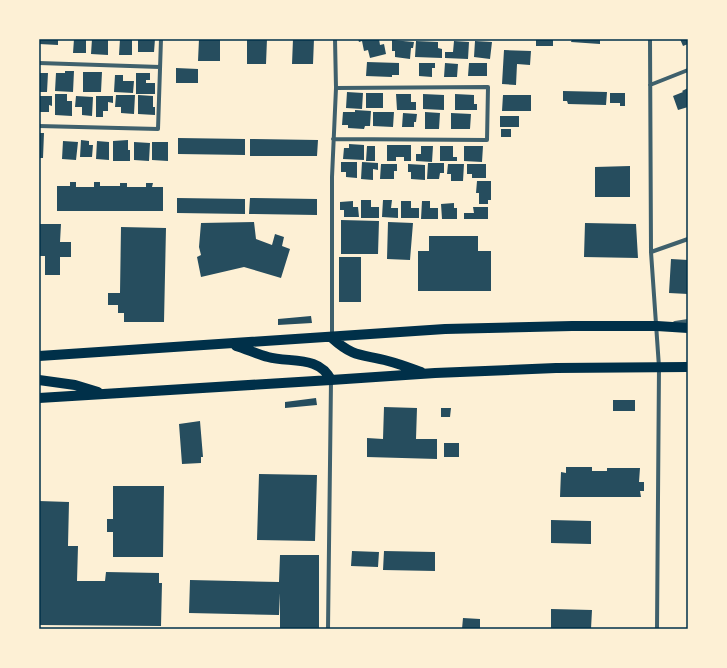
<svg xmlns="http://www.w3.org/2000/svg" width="727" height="668" font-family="'Asap Condensed',sans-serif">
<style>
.building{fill:#264d5e}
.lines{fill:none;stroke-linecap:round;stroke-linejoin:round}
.minor{stroke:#3f606c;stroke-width:4}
.primary{stroke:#003049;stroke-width:10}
.neatline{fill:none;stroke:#003049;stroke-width:1.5}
</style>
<rect width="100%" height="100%" fill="#fdf0d5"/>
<path class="building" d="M40,39h18v6l-19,-1z
M74,39h12v14h-13z
M92,39h16v16l-17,-1z
M120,39h12v16h-13z
M138,39h17l-1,13h-16z
M199,39h21v22h-22z
M247,39h20l-1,25h-19z
M293,39h21l-1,25h-21z
M358,39h21l1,6 4,-1 2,10 -16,4 -2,-8 -4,1 -2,-10 -3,1z
M536,39h17v7h-17z
M572,39h28v5l-29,-2z
M680,39h8v5l-5,2z
M392,40l22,2 -1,6h-2l-1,11 -15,-2v-6h-3z
M416,41l22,1v6l4,1v9l-27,-1z
M454,41l15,1 -1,17 -23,-1v-6h8z
M475,41l17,1 -2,17 -16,-2z
M504,50l27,1 -1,14 -13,-1 -1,21 -14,-1z
M367,62l32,1v12h-7v2l-26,-1z
M419,63h16v5h-3v9l-13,-1z
M445,63l13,1 -1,13h-13z
M469,63h18v13h-19z
M176,68l22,1v14h-22z
M65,71h9l-1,21 -18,-1 1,-18h9z
M83,72h19l-1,20h-18z
M39,73h9l-1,19h-8z
M136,73h14v7h-4v3h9v11h-19z
M115,75h8v6h11l-1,12 -19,-1z
M688,88v19l-10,3 -5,-14 10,-4 -1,-1z
M563,91l44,1 -1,13 -38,-1 -1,-3h-4z
M347,92l16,1 -1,16 -16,-1z
M366,93h17v15h-17z
M610,93h15v13h-5v-3h-10z
M55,94h12v7h5v15l-17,-1z
M396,94h15v8h5v8h-19z
M423,94l21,1v15l-21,-1z
M455,94l19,1v9h3v6h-22z
M116,95h19l-1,19 -13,-1v-6h-6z
M138,95l15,1v11h2v8l-17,-1z
M503,95h28v16h-29z
M39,96h13v10l-3,-1v7h-10z
M76,96l17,1 -1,19 -10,-1v-8h-7z
M96,96h17v7l-5,-1v9h-5v6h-7z
M355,110l16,1 -1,15h-5l-1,3 -16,-1v-3h-6l1,-13h12z
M373,112h21l-1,15 -20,-1z
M425,112l15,1 -1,16h-14z
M403,113l14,1 -1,8h-2v5h-12z
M451,113l20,1 -1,15h-19z
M500,116h19v11h-19z
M501,129h10v8h-10z
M39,133h5l-1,25h-4z
M178,138l67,1v16l-67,-1z
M250,139l68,1 -1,16h-67z
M81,140l8,1v4h4l-1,12h-12z
M128,140v10h2v11h-17v-20z
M63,141l15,1 -2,18 -14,-1z
M97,141l12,1v18l-13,-1z
M134,142l16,1 -1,18 -15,-1z
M152,142h16v19l-16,-1z
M349,144l15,1v15l-21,-1 1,-11h5z
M387,145h24v16h-7v-4h-8v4h-9z
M367,146h8v15h-9z
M421,146h12l-1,16 -16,-1v-7h5z
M440,146h13v11h4v4h-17z
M464,146h19l-1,16 -18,-1z
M341,162h16v16l-11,-1v-5h-5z
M362,162l16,1v7l-5,-1v11l-12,-1z
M428,163h16v10h-4l-1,6h-12z
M381,164h16v7h-3v8h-14z
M408,164l17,1v15l-14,-1v-7h-3z
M448,164h16l-1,17h-12v-7h-4z
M467,164h19v14h-14v-4h-5z
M630,166v31h-35v-30z
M477,181h14v19h-3v4h-9v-11h-3z
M70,182h6v5h18v-5h6v4h20v-3h7v4h19v-4h7l-1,4h11v24h-106v-25h13z
M177,198l68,1v15l-68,-1z
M250,198l67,1v16l-68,-1z
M361,200h10v7h8v11h-18z
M383,200h9l-1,8h7v10l-16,-1z
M353,201v6h5l1,10h-15v-7h-4v-8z
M401,201h10v7h8v10h-18z
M422,201h8v7h8v11h-17z
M454,203v5h3v11h-15l-1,-15z
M473,207h15v12h-24v-6h10z
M341,220l38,1 -1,33h-37z
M254,222l2,17 16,6 3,-11 9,3 -2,9 8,3 -9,29 -37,-11 -43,10 -4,-20 4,-2 -2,-8 2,-24z
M388,222l25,1 -3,37 -23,-1z
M585,223l51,1 2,34 -54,-1z
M39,224h22l-1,18h11v15h-11v18h-15v-19h-6z
M121,227l45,1 -2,94h-40v-9h-6v-8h-10v-12h12z
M429,236h49v15h13v40h-73v-40h11z
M339,257h22v45h-22z
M671,259l17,1v34l-19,-1z
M311,316l1,7 -34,2v-6z
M316,398l1,7 -32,3v-6z
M613,400h22v11h-22z
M384,407l33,1 -1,31h21v20l-70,-2v-19l16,1z
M441,408h10l-1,9h-9z
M200,421l3,36h-2v6l-19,1 -3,-40z
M444,443h15v14h-15z
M566,467h26v4h15v-3h33l-1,14h5v9h-4l1,6h-81l1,-25 5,1z
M259,474l58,1 -2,66 -58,-1z
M113,486h51l-1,71h-50v-25h-6v-13h6z
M39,501l30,1 -1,44h10l-1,35h28l1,-9 53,1v10h3l-1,43 -122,-1z
M551,520l40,1v23l-40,-1z
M352,551l27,1 -1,15 -27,-1z
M384,551l51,1v19l-52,-1z
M280,555h39v74h-39v-36l-1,22 -90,-2 1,-33 89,2z
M551,609l41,1 -1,19h-40z
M463,618l17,1v10h-18z"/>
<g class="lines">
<path class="minor" d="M650,39l1,213 8,115 -2,262
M39,63l121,4
M650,85l38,-15
M39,126l119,3 3,-90
M333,139l154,1 1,-53 -152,1
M651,252l37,-13
M675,323l13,-2
M332,336v-159l4,-89 -1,-49
M328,629l3,-248"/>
<path class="primary" d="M332,338c22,20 30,16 56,23 12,3 22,7 33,11
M236,346c10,3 21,8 32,11 22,6 51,-2 63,23
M39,356l406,-27 127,-3h85l31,2
M39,380l36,5 23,7
M39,398l292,-18 104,-7 121,-5 132,-1"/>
</g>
<rect width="727" height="668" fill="none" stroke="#fdf0d5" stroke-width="80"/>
<rect x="40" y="40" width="647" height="588" class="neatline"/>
</svg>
